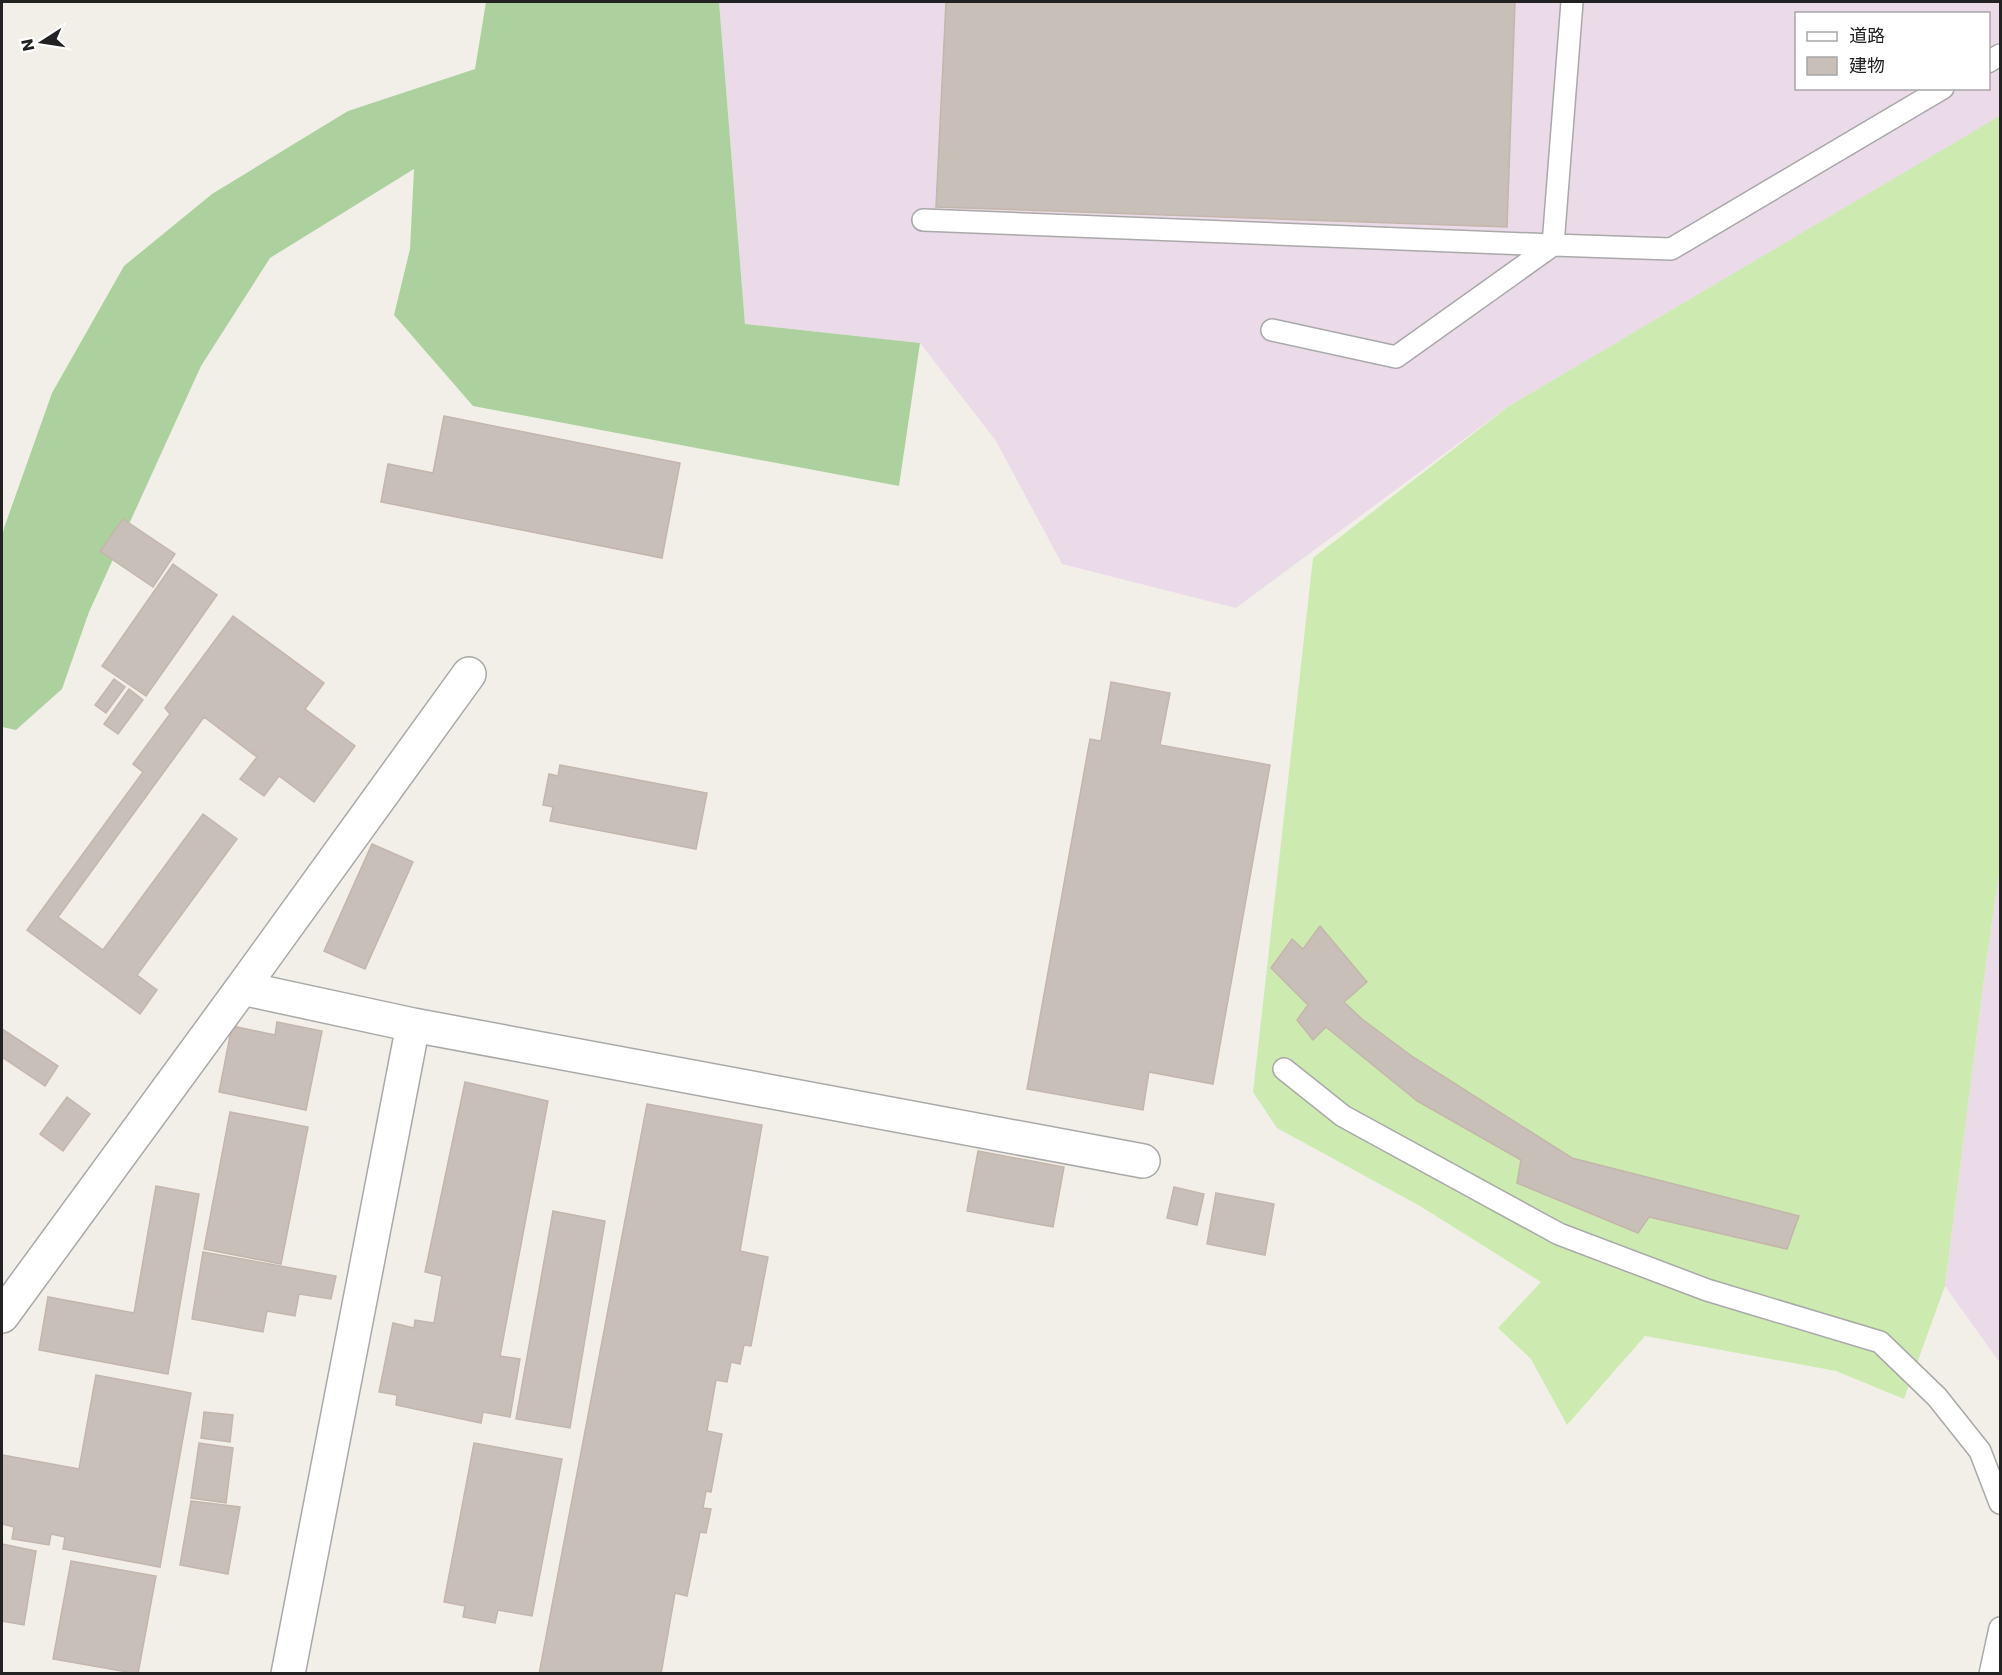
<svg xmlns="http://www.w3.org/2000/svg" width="2002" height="1675" font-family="Poppins,'Noto Sans JP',sans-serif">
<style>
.industrial{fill:#ebdbe8;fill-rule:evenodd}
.grass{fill:#cdebb0}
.forest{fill:#add19e}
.building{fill:#c7bfb8;stroke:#c4b6ab;stroke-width:1.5}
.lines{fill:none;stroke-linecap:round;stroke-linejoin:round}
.lane-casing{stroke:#a9a9a9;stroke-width:24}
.street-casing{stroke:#a9a9a9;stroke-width:36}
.lane{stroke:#fff;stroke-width:21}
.street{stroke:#fff;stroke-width:33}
</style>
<rect width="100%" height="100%" fill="#f2efe9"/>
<path class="industrial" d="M719,2h1281v115l-491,289 -273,202 -174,-44 -66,-123 -76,-98 -175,-19zM1796,14h192v74h-192z
M2000,865v498l-55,-77 38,-300z"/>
<path class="grass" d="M1998,117h2v748l-17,121 -38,300 -41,113 -68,-28 -191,-35 -78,89 -36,-66 -33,-31 43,-46 -121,-76 -143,-78 -24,-36 60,-534 196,-152z"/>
<path class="forest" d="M486,2h233l26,322 175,19 -21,143 -426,-80 -79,-91 16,-66 4,-80 -144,89 -69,108 -112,246 -27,77 -46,41 -14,-3v-189l2,-10 48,-135 72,-127 88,-72 136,-83 127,-42z"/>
<path class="building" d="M946,2h569l-8,225 -571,-20z
M444,416l236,47 -18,95 -281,-56 7,-38 45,9z
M123,519l52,35 -22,33 -53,-36z
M173,564l44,31 -71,101 -44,-30z
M233,616l91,67 -19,26 50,37 -41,56 -35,-26 -15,20 -24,-17 17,-22 -53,-40 -146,200 45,33 100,-136 34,25 -100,136 20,15 -17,24 -113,-84 116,-158 -10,-8 37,-50 -5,-6z
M114,679l11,8 -19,26 -11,-8z
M1111,682l59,11 -10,52 110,20 -57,319 -64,-12 -6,38 -116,-21 63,-350 11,2z
M129,689l14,11 -25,34 -14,-10z
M560,765l147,28 -11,56 -146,-28 3,-14 -10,-2 6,-31 9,2z
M372,844l41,18 -48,107 -41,-18z
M1320,926l47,56 -23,20 18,17 51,38 159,101 227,58 -12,33 -138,-32 -11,16 -121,-50 4,-23 -104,-59 -91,-74 -13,13 -16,-20 11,-15 -37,-37 21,-29 11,10z
M277,1022l45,9 -16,79 -87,-18 13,-66 43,9z
M2,1029l56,37 -13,20 -43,-29z
M465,1082l83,19 -48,255 20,3 -10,58 -27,-5 -2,11 -85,-18 1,-10 -18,-3 14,-69 21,5 1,-8 19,3 8,-47 -17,-4z
M67,1097l23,17 -27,37 -23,-17z
M647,1104l115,21 -22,126 28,6 -17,89 -7,-1 -4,19 -9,-2 -4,20 -11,-2 -9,51 15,3 -11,58 -5,-1 -3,17 8,1 -5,24 -6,-1 -13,64 -12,-3 -14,81h-122z
M230,1112l78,15 -27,137 -77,-15z
M978,1151l86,16 -11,60 -86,-16z
M156,1186l43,8 -31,180 -129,-24 9,-53 86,16z
M1174,1187l30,7 -7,31 -30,-7z
M1216,1193l58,11 -9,51 -58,-11z
M553,1211l52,10 -35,207 -54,-9z
M203,1252l133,24 -5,23 -32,-5 -4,22 -28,-5 -4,21 -71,-13z
M96,1375l95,18 -31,174 -97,-18 2,-12 -14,-3 -2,11 -37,-6 2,-12 -12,-3v-69l77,14z
M204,1412l29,3 -3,27 -29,-4z
M199,1443l34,5 -7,55 -35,-5z
M474,1443l88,16 -30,157 -34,-6 -3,13 -32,-6 2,-11 -21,-4z
M191,1501l49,6 -12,67 -48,-9z
M2,1544l34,7 -12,74 -22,-4z
M71,1561l85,15 -18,98 -85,-15z"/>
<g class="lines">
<defs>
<path id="lane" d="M1572,2l-19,243 118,4 272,-161
M1988,62l12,-7
M923,220l630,25
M1272,330l124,27 157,-112
M1284,1069l59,47 216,118 148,56 173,52 57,55 43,54 20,52
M1990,1674l10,-46"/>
<path id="street" d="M242,988l227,-314
M2,1316l240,-328 171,37 730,136
M288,1674l125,-649"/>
</defs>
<use href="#lane" class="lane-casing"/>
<use href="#street" class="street-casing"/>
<use href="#lane" class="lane"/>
<use href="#street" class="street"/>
</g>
<rect width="2002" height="1675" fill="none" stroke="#222222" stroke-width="6"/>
<rect x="1795" y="12" width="195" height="78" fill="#ffffff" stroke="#a7a7a7" stroke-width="1.5"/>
<rect x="1807" y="32" width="30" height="9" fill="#ffffff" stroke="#a7a7a7" stroke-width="1.5"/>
<text x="1849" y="42" font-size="18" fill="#222222">道路</text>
<rect x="1807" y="57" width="30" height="18" fill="#c7bfb8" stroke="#a7a7a7" stroke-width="1.5"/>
<text x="1849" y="72" font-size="18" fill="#222222">建物</text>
<g transform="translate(42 42) rotate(258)" stroke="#ffffff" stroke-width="4.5" paint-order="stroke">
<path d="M0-4.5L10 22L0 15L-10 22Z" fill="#222222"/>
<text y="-9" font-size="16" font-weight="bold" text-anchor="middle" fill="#222222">N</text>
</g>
</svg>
